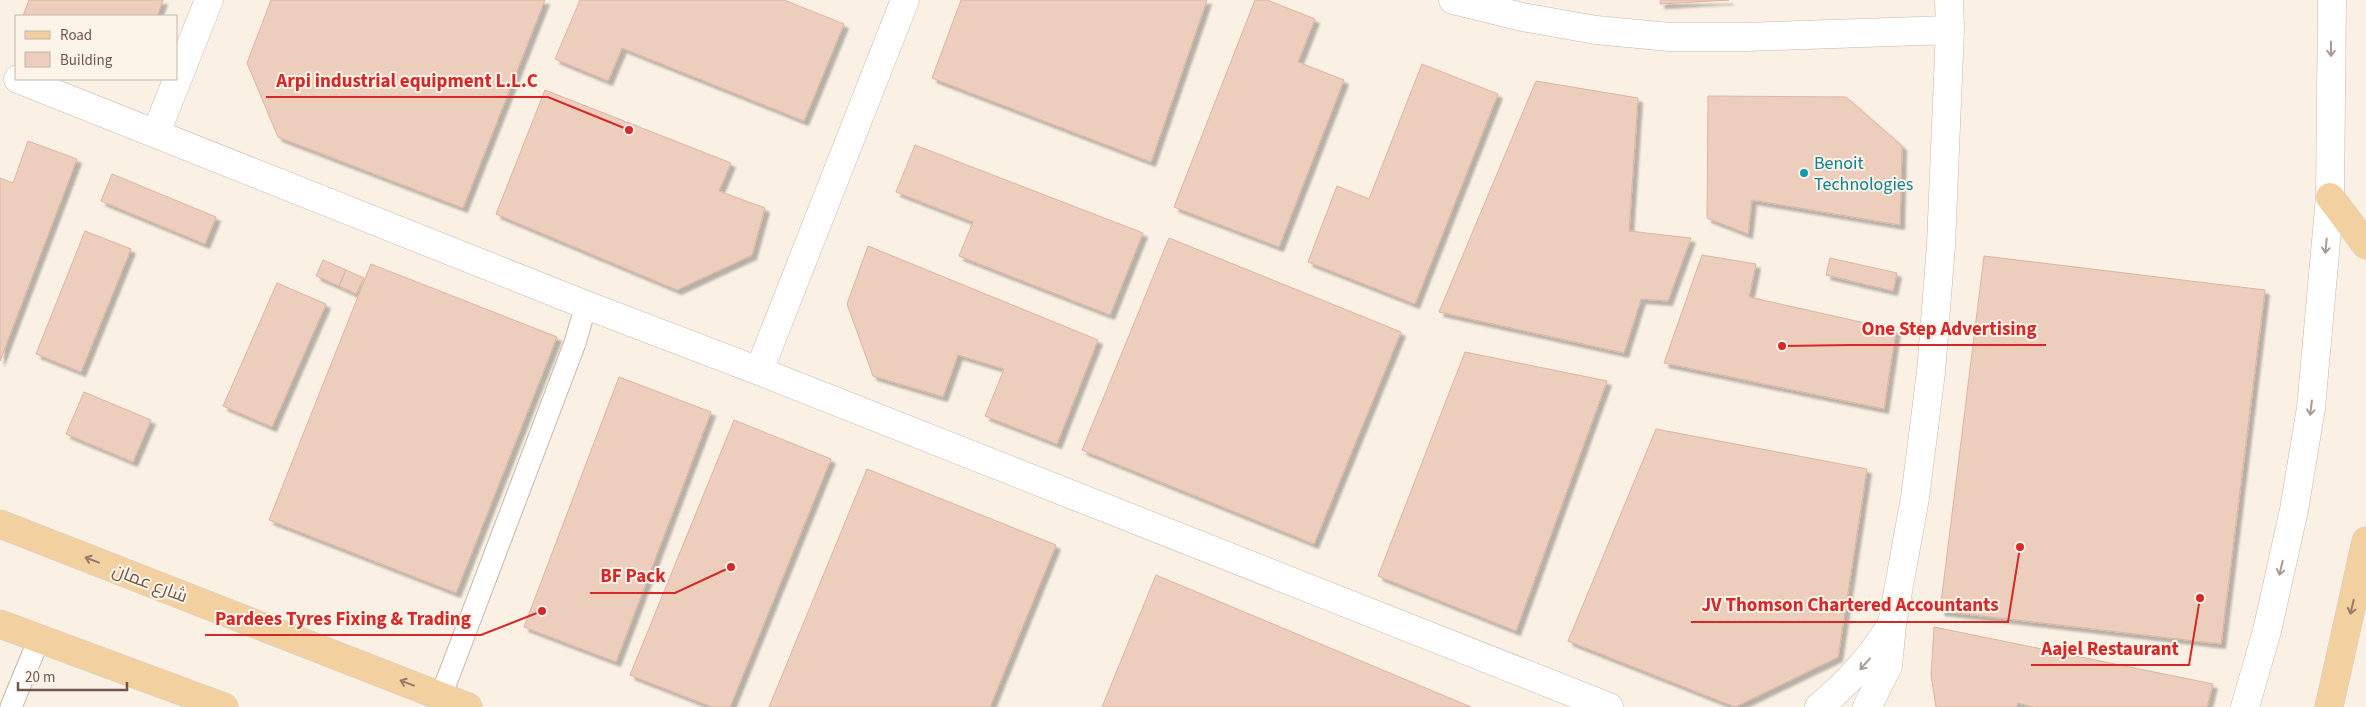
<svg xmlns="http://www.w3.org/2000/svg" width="2366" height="707" font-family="'Source Sans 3',Cairo,sans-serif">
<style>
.building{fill:#edcebd;stroke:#deb49f;filter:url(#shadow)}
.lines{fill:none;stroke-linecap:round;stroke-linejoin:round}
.lane-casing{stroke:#c9b7ab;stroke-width:23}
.street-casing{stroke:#c9b7ab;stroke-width:29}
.primary-casing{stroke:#d7d0cd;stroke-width:29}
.lane{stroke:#fff;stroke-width:21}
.street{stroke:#fff;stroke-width:28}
.primary{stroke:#f3d0a0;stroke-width:28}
.oneway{stroke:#a99a93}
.oneway2{stroke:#977b64}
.culture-dot{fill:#0f9aa8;stroke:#fdf4e9;stroke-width:2}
.labels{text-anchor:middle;stroke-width:4;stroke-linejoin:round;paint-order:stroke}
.culture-label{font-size:18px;fill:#0d838f;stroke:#fdf4e9;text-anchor:start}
.street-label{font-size:18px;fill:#6f564b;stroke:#fdf4e9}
.leader{fill:none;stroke:#d62828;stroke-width:2}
.callout-dot{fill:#d62828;stroke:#fdf4e9;stroke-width:2}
.callout-label{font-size:19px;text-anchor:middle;font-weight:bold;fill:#d62828;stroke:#fdf4e9;stroke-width:4;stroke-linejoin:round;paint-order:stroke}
</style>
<defs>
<filter id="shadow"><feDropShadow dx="4.5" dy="4.5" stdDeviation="1" flood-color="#0004"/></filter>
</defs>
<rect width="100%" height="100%" fill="#faf0e3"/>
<path class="building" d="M29,0h134l-6,16h-134z
M271,0h274l-82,208 -185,-71 -31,-74z
M580,0h204l60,24 -40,97 -182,-73 -14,33 -53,-22z
M961,0h246l-56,162 -219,-84z
M1255,0h12l48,19 -17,43 46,18 -65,167 -105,-40z
M1661,0h68l-69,4z
M1422,64l76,30 -83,210 -107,-42 29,-76 32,13z
M1536,81l102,17 -9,133 62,7 -23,63 -27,-2 -17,54 -185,-41z
M545,90l186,73 -12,28 46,17 -13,47 -75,35 -181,-76z
M1708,96l138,1 56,49 -2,79 -148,-25 -4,34 -41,-16z
M28,141l49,18 -77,202v-183l13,5z
M915,145l228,88 -33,82 -151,-59 14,-34 -77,-30z
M112,174l104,43 -11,27 -104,-43z
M85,231l46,18 -50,123 -45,-18z
M1169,238l232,94 -87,212 -232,-94z
M868,246l230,94 -41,104 -72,-28 19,-47 -46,-14 -15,42 -70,-21 -26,-72z
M1702,255l54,9 -7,33 147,33 -12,79 -220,-46z
M1984,256l281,34 -44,354 -281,-33z
M1830,258l67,15 -4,18 -67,-16z
M323,260l23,10 -7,16 -23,-10z
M371,264l186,73 -101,256 -187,-73z
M346,270l18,8 -8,16 -17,-8z
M277,283l49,21 -54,123 -49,-21z
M1465,352l142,29 -91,250 -138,-55z
M619,377l92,35 -95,250 -92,-35z
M84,392l67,28 -18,42 -67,-28z
M734,420l97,39 -101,248h-18l-82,-32z
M1656,429l211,40 -29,188 -103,50 -167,-66z
M867,469l189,76 -66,162h-221z
M1156,575l315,132h-369z
M1934,627l279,57 -6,23h-174l-15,-4 -2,4h-80l-5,-32z"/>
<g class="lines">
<defs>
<path id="lane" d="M441,696l134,-353 11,-38
M11,707l28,-68"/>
<path id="street" d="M1453,0l69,17 74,13 74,7h75l205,-7
M18,79l568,226 173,66 850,336
M156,133l53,-133
M759,371l146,-371
M1819,707c29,-24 51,-48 71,-80
M1867,707l21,-41 4,-42 23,-126 16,-126 10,-127 9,-215 -1,-30
M2245,707l22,-76 27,-121 17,-102 19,-211 2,-197"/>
<path id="primary" d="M2330,197l36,48
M0,524l468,183
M0,624l224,83
M2329,707l37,-166"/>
</defs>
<use href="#lane" class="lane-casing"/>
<use href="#street" class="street-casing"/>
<use href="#primary" class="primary-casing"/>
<use href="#lane" class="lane"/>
<use href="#street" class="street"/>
<use href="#primary" class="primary"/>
</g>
<defs><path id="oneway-shaft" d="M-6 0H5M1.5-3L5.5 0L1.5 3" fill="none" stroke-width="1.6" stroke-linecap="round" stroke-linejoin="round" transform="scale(1.25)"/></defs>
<g class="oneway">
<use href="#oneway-shaft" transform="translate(2331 49) rotate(90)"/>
<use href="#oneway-shaft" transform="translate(2326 246) rotate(95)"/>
<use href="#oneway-shaft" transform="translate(2311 408) rotate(97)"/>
<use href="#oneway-shaft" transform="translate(2281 568) rotate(103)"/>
<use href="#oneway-shaft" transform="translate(1865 664) rotate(131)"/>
</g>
<g class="oneway2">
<use href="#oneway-shaft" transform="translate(92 560) rotate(-159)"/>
<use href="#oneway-shaft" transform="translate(2352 607) rotate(103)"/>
<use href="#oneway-shaft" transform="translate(407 683) rotate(-159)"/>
</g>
<circle class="culture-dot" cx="1804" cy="173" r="5"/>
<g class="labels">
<g class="culture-label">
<text x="1814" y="169">Benoit<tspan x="1814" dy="21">Technologies</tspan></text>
</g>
<g class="street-label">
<text transform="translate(150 583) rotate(21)" y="6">شارع عمان</text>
</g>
</g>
<path class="leader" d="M629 130L548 97H266M1782 346L1851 345H2046M731 567L675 593H590M2020 547L2008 622H1691M542 611L481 635H205M2200 598L2189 665H2031"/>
<g class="callout-dot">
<circle cx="629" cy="130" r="5"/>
<circle cx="1782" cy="346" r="5"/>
<circle cx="731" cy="567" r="5"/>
<circle cx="2020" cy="547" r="5"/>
<circle cx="542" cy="611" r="5"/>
<circle cx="2200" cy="598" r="5"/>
</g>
<g class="callout-label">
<text x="407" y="87">Arpi industrial equipment L.L.C</text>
<text x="1949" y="335">One Step Advertising</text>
<text x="633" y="582">BF Pack</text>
<text x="1850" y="611">JV Thomson Chartered Accountants</text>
<text x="343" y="625">Pardees Tyres Fixing &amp; Trading</text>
<text x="2110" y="655">Aajel Restaurant</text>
</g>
<rect x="15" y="15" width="162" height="65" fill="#fdf4e9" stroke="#c4b5aa"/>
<rect x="25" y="31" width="25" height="8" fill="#f3d0a0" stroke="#c4b5aa"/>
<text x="60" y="40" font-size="15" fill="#6f564b">Road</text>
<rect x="25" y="52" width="25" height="15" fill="#edcebd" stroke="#c4b5aa"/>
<text x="60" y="65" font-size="15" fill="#6f564b">Building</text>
<path d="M18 682v8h109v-8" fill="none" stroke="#6f564b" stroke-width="2.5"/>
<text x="25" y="682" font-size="15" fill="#6f564b" stroke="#fdf4e9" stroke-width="4" paint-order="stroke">20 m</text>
</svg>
